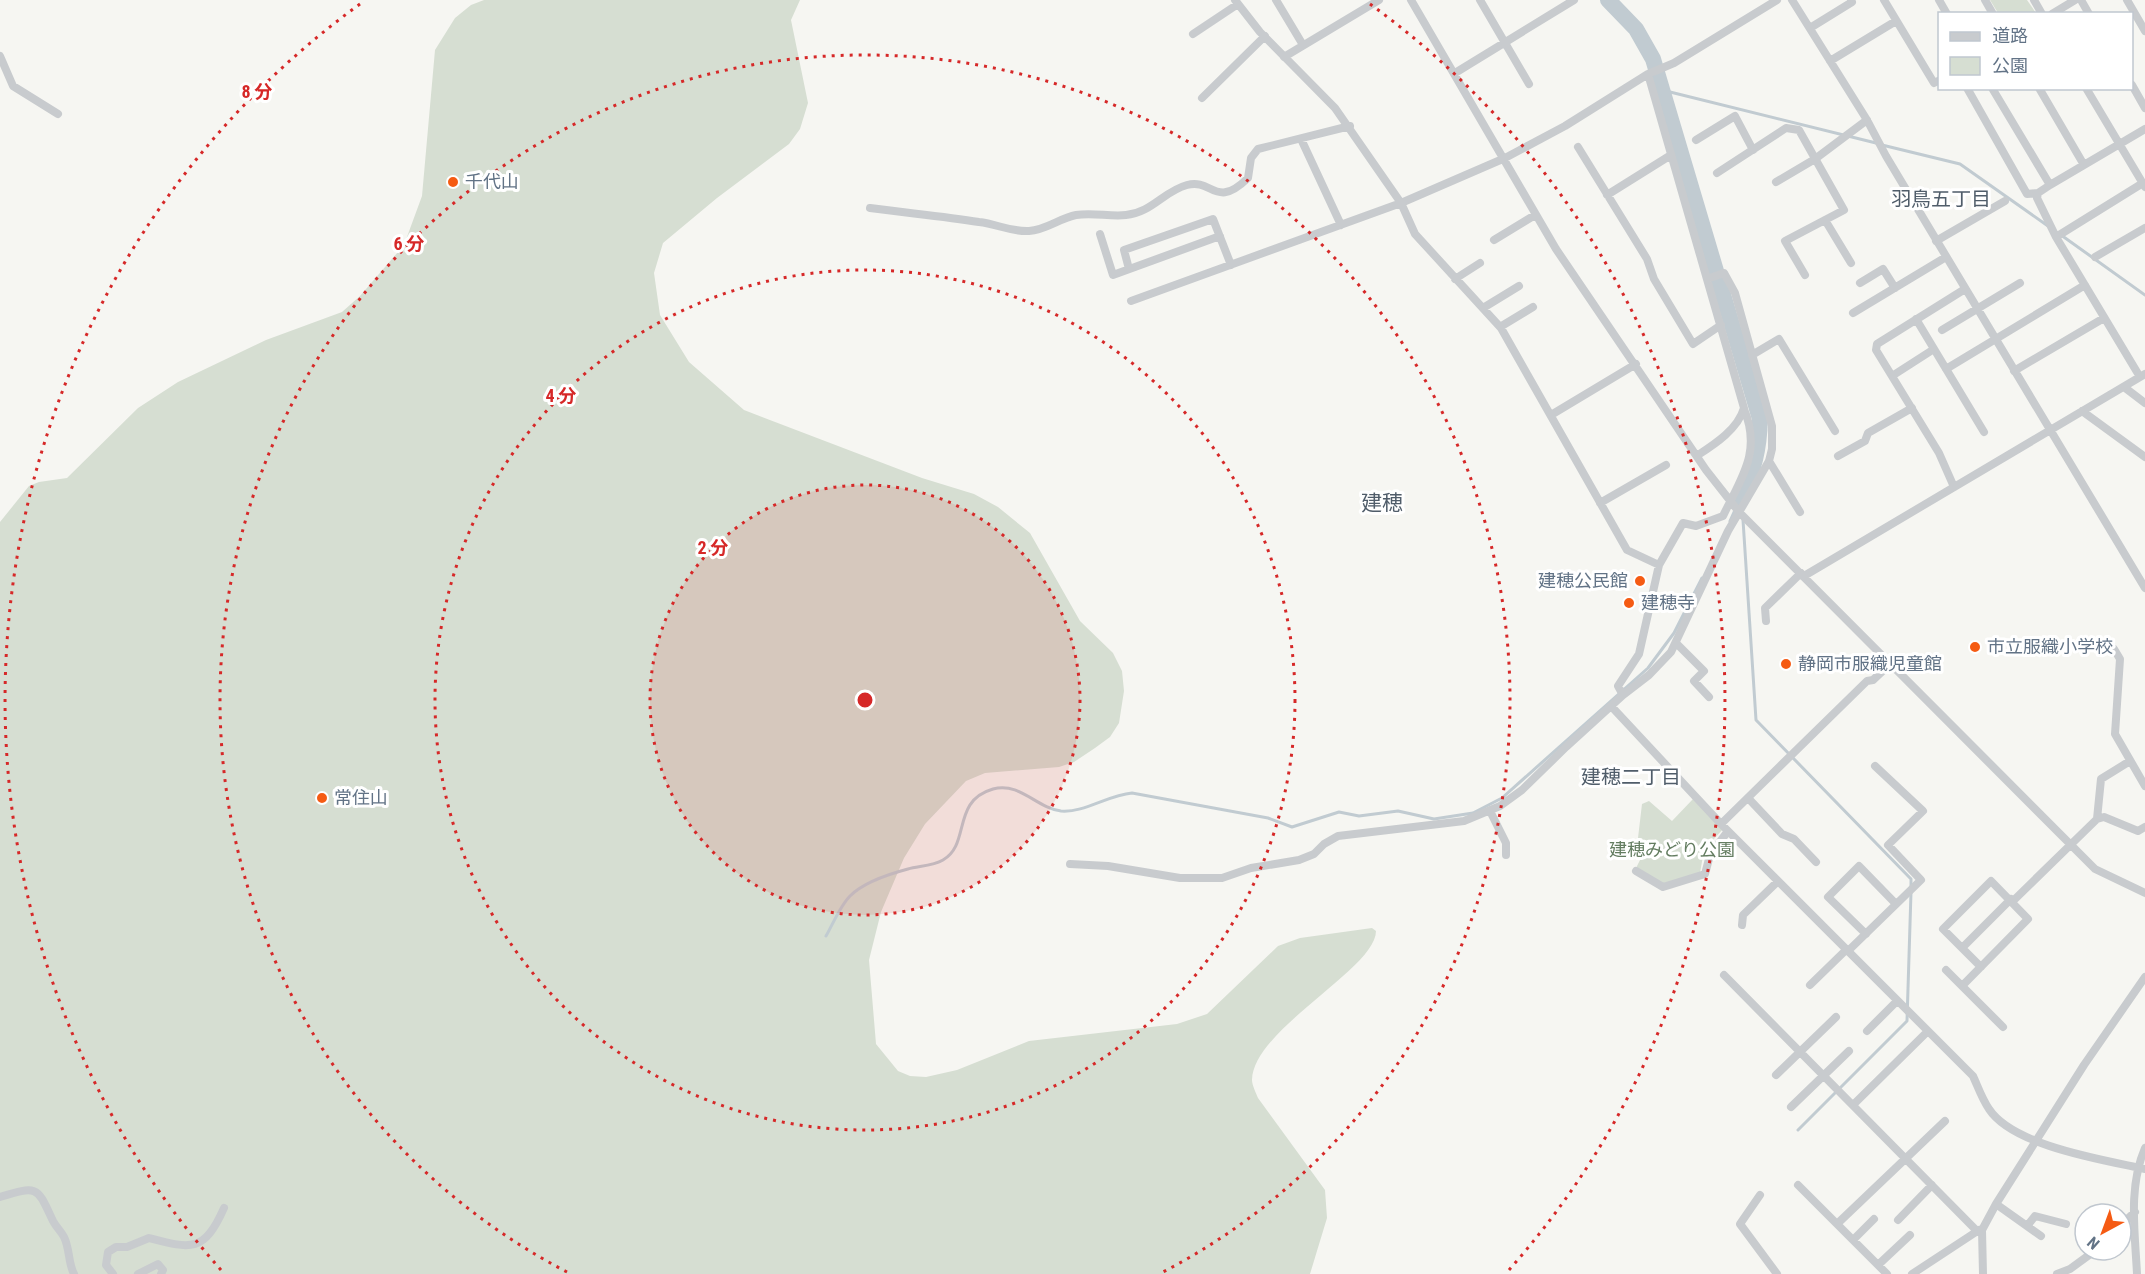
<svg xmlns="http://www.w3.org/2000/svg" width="2145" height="1274" font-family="'Roboto Condensed','Noto Sans JP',sans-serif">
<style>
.green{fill:#d6ded2}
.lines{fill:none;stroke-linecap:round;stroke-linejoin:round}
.stream{stroke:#c1cbd1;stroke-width:3}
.river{stroke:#c1cbd1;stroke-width:16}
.minor{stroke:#c8cbce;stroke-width:8}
.ring{fill:none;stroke:#d62828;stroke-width:3;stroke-dasharray:3 6}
.poi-dot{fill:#f55b13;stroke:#fff;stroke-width:2}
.labels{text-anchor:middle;stroke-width:6;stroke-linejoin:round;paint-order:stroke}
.poi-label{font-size:18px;fill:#627386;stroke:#fff;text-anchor:start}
.park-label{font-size:18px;fill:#647d61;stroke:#fff}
.neighbourhood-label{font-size:20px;fill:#505d6a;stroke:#fff}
.quarter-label{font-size:21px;fill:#505d6a;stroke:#fff}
.centre{fill:#d62828;stroke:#fff;stroke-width:3}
.ring-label{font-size:18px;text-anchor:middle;font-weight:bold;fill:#d62828;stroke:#fff;stroke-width:6;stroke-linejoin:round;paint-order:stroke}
</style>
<rect width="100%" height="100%" fill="#f6f6f2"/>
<path class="green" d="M484,0h316l-9,20 17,83 -8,26 -11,15 -72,54 -54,45 -9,30 6,42 29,47 55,48 178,68 52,16 24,13 32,26 50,88 33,32 9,18 2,20 -5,32 -9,14 -15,11 -21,14 -15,5 -74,6 -19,8 -41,43 -21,34 -23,54 -12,48 7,84 22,27 12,5 16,1 31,-7 72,-29 148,-17 30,-10 71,-68 22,-8 72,-10 4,3c0,38 -123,98 -124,149 0,5 4,13 6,18l67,92 2,28 -17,56h-1310v-752l29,-36 10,-4 28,-4 71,-70 40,-26 88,-42 76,-28 18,-16 44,-51 18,-49 13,-146 20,-32 16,-13z
M1990,0h37l9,13h-38z
M1693,799l30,30 -19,21 -4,23 -37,11 -27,-16 7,-14 -5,-16 4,-34 7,-3 23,20z"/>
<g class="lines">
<path class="stream" d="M1662,90l214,53
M1882,145l78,19 88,62
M2061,235l84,60
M1743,520l13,200 155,159v7
M1730,521l11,-24
M826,936c7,-12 14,-30 24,-40 14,-14 39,-22 58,-27 11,-3 25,-3 35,-9 28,-16 8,-59 50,-71 28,-7 43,19 68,22 23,2 47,-16 71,-18l136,25 24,9 47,-15 20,4 39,-5 36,8 39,-6 29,-15 146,-130 26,-35 28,-55
M1798,1130l109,-109 4,-129"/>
<path class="river" d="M1608,0l28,29 17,30 107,360c-1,32 -6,50 -19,78"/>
<path class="minor" d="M1235,0l25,32 75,76 66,95 14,31 86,94 126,222 32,15 -20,89 -21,32 5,9
M1276,0l27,45
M1411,0l145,249 150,221 33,42 356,357 50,24
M1480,0l49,84
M1792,0l75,120 19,36 259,432
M1884,0l50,83 6,-3
M1939,0l8,14
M1985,0l8,14
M2034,0l8,14
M2081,0l8,14
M2127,0l18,31
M2052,14l23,-14
M1810,28l42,-26 -1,-2
M1193,34l45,-30
M0,56l13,30 45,28
M1284,57l95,-57
M1830,61l66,-40
M1455,73l119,-73
M1648,74l96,334c-6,21 -29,36 -46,47
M2132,85l13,23
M1967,88l60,106 11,-1
M1992,88l58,97 95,-56
M2039,88l45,77
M2086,88l59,99
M1202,98l63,-62
M1301,139l40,86
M1696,140l39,-24 18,34
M1578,147l69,112 7,20 39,65 28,-19
M1717,173l69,-45 13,2 45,80 -59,31 20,34
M1776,182l39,-23 52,-39
M2050,185l-12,8 -1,5 19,39 84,140
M1607,195l64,-40
M870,208c36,5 73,8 109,14 18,2 32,10 50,9 17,-1 31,-13 47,-16 17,-3 34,2 50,0 25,-2 38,-24 61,-30 26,-7 28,25 61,-7l3,-20 7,-9 92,-23
M1825,220l26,43
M1100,234l13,41 107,-39
M2056,237l87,-54
M1494,240l41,-25
M1936,241l69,-40
M2095,257l50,-29
M1129,269l-5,-19 89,-31 18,46
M1455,279l25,-16
M1860,283l23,-14 12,19
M1131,301l270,-98 104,-45 60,-32 83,-52 26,-11 103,-63
M1483,308l36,-22
M1853,313l93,-56
M1916,319l68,113
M1500,327l33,-20
M1942,330l78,-47
M1752,355l27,-16 56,92
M1946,369l139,-84
M2014,371l90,-53
M1892,376l42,-27
M2124,387l21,16
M2082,411l63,46
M1551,415l85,-51
M1838,456l27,-15 3,-8 44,-25
M1769,461l31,51
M1954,487l-15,-34 -63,-103 1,-6 88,-55
M1600,503l66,-38
M1659,565l24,-42 13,3 27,-10c18,-38 39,-64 21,-107
M1804,576l341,-202
M1766,621l-1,-13 36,-35
M1676,643l28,28 -10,10 15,16
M2114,649l6,10 -5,75 30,52
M1611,706l110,118 252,252c5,11 9,23 16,33 24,37 115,51 156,60
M1748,798l34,36 12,5 22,23
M1490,811l16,32v12
M2097,819l7,-2 34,14 7,-4
M1721,824l146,-143 6,-1 17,-16
M1070,864l38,2 72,12h42l29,-10 48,-8 15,-6 10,-10 14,-8 126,-15 36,-15 22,-16 44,-43 57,-52 26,-20 22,-23 57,-121 41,-70 3,-12v-23l-37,-133 -11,-20 -17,6
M1636,871l27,16 42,-13 5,-19 18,-24
M2013,901l84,-82 4,-40 29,-18
M1742,925l1,-10 35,-34
M1866,934l-38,-37 31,-31 37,38
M1962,948l49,-49
M1848,951l73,-71 -33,-35 35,-34 -48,-45
M1946,970l57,57
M1724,975l252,255
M1810,985l36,-35
M1962,986l66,-67 -37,-38 -48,48 38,38
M1867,1031l30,-30
M1776,1075l60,-58
M1853,1105l74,-73
M1791,1107l58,-56
M1798,1185l89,89
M1760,1195l-20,29 37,50
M0,1197c39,-12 37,-10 53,24 3,6 8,10 11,16 6,12 4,26 10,37
M1996,1204l45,32
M1898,1220l34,-35
M1837,1224l108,-103
M2121,1225l14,-13
M2027,1226l8,-10 31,8
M1853,1240l21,-21
M1878,1265l32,-30
M113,1274l-7,-9 2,-13 8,-5h11l22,-9c42,11 55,15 75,-30
M138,1274l20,-10 5,6 -2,4
M1912,1274l67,-44
M1983,1274l-1,-44 14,-26 88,-139 61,-88
M2057,1274l13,-5 26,-19
M2137,1274c-2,-42 -9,-87 8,-126"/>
</g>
<circle cx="865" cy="700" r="215" fill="#d62828" fill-opacity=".12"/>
<g class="ring">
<circle cx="865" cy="700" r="215"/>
<circle cx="865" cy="700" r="430"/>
<path d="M567 1272A645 645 0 1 1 1163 1272"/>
<path d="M221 1270A860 860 0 0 1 360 4M1370 4A860 860 0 0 1 1509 1270"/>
</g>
<g class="poi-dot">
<circle cx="453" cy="182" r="6"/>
<circle cx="1640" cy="581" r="6"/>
<circle cx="1629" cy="603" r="6"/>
<circle cx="1975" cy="647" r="6"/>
<circle cx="1786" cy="664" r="6"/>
<circle cx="322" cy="798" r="6"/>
</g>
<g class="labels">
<g class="poi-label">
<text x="465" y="188">千代山</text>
<text x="1628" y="587" text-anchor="end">建穂公民館</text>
<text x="1641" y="609">建穂寺</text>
<text x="1987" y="653">市立服織小学校</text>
<text x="1798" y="670">静岡市服織児童館</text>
<text x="334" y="804">常住山</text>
</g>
<g class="park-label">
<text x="1672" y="856">建穂みどり公園</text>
</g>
<g class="neighbourhood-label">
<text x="1941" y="206">羽鳥五丁目</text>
<text x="1631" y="784">建穂二丁目</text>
</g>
<g class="quarter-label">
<text x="1382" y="510">建穂</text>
</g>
</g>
<circle cx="865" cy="700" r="9" class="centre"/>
<g class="ring-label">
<text x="257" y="98">8 分</text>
<text x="409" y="250">6 分</text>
<text x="561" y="402">4 分</text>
<text x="713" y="554">2 分</text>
</g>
<rect x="1938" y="12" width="195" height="78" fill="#ffffff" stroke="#c0c7cf" stroke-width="1.5"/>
<rect x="1950" y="32" width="30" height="9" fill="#c8cbce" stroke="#c0c7cf" stroke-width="1.5"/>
<text x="1992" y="42" font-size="18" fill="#627386">道路</text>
<rect x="1950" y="57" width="30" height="18" fill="#d6ded2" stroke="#c0c7cf" stroke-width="1.5"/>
<text x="1992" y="72" font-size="18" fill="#627386">公園</text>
<g transform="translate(2103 1232) rotate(221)"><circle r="28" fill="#ffffff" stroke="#c0c7cf" stroke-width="1.5"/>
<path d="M0-4.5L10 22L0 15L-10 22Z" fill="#f55b13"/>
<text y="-9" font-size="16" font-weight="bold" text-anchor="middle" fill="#627386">N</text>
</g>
</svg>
